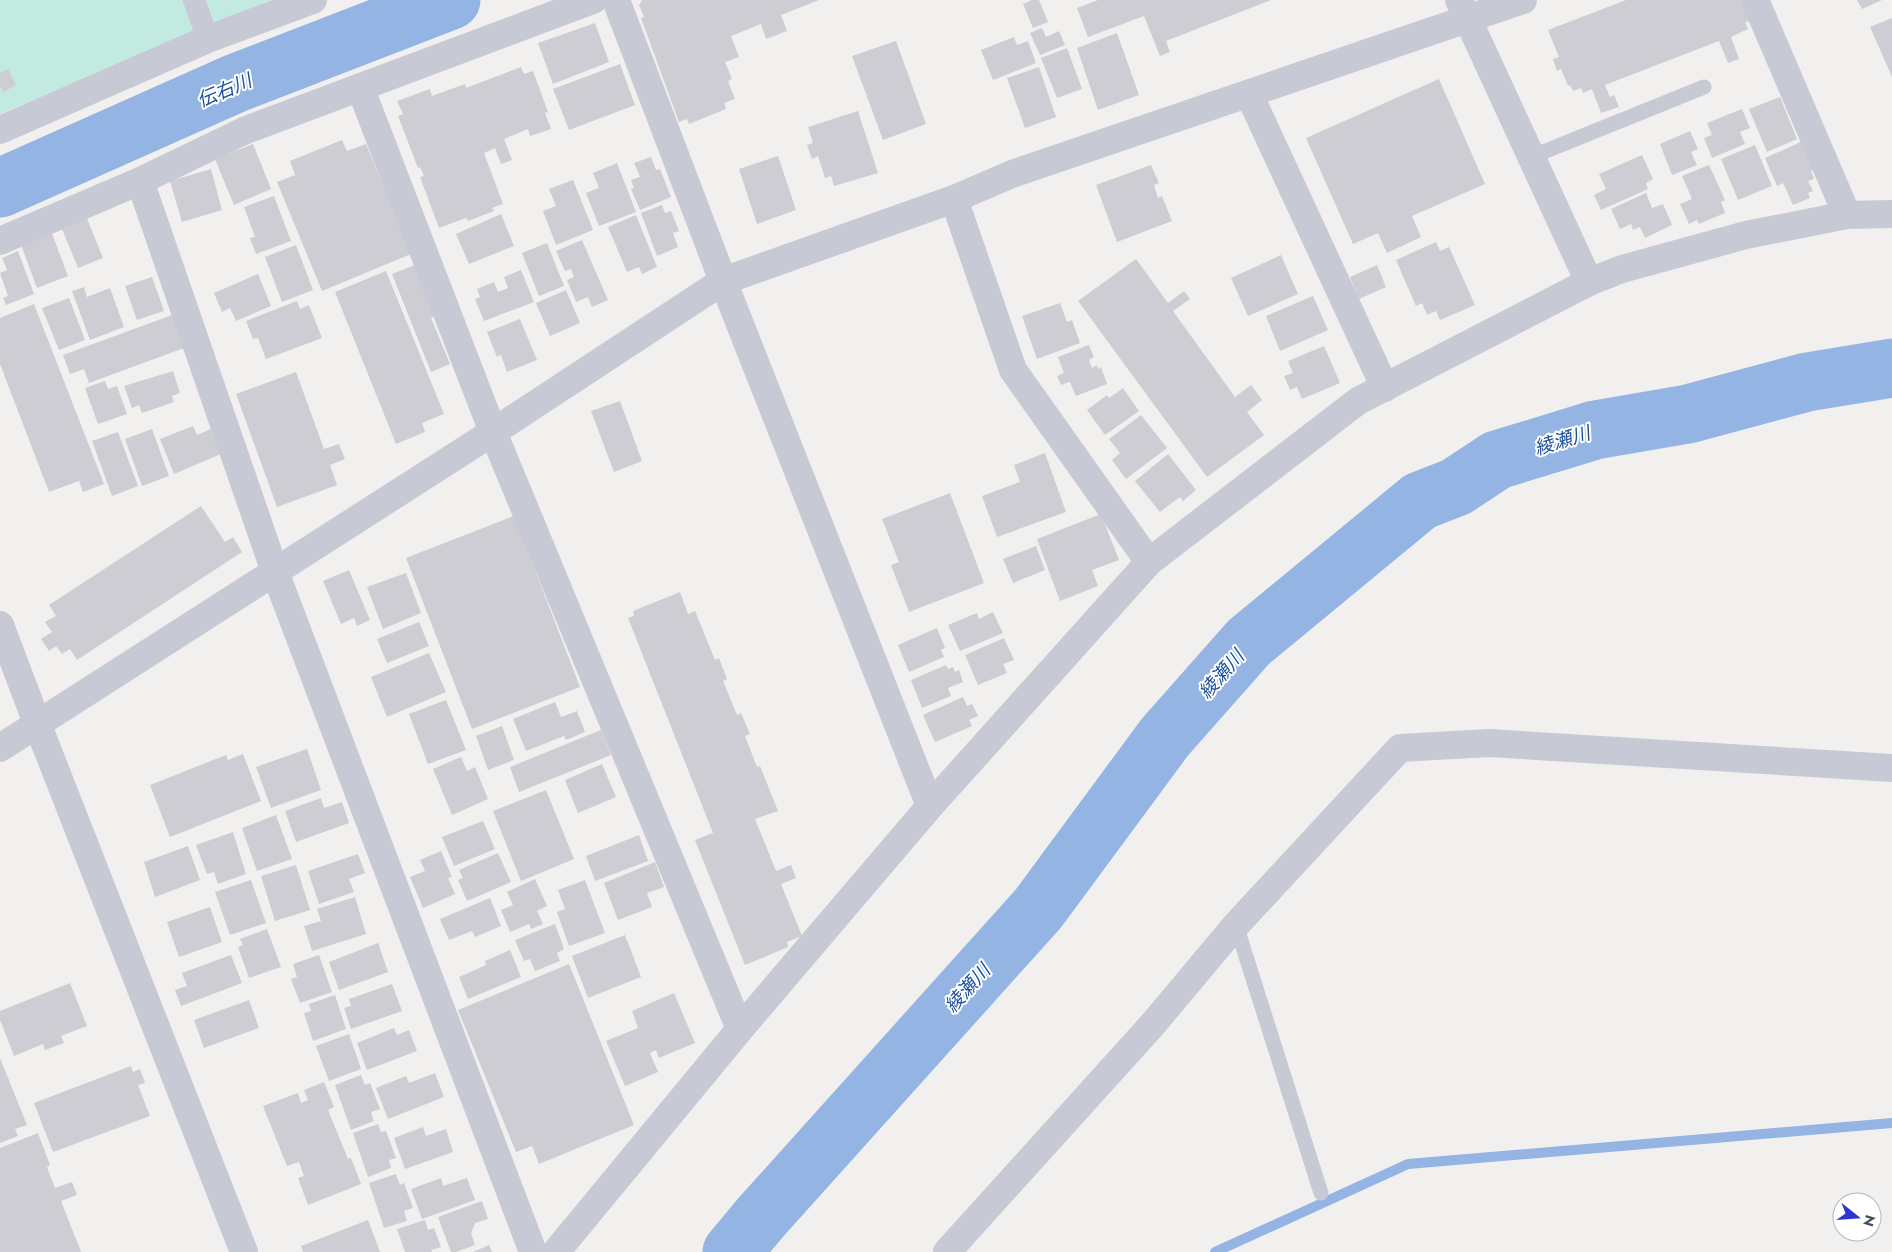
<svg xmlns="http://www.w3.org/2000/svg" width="1892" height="1252" font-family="Jost,'Noto Sans JP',sans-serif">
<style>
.green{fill:#c2eae1}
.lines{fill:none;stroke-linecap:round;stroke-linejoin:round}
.stream{stroke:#94b4e3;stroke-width:10}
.river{stroke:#94b4e3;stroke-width:59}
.building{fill:#cdcdd3}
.service{stroke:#c7c9d4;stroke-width:15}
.pedestrian{stroke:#c7c9d4;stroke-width:22}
.minor{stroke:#c7c9d4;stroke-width:28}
.tertiary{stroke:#c7c9d4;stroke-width:28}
.labels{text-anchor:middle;stroke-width:4;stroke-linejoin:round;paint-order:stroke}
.water-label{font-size:19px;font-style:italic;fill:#1b509b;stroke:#fff}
</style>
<rect width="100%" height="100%" fill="#f1f0ef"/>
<path class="green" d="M0,0h280l-75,28 -205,86z"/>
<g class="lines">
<path class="stream" d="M1215,1252l193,-88 484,-41"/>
<path class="river" d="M0,188l236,-105 215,-83
M732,1252l30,-36 276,-307 127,-172 84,-95 171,-141 36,-14 41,-27 98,-30 93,-16 119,-32 85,-14"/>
</g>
<path class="building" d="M642,0h177l-38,15 6,16 -21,8 -5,-15 -30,12 8,21 -14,5 7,17 -4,2 7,18 -11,4 2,6 -37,15 -2,-5 -8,3 -38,-104 3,-1 -5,-12z
M1032,0h7l9,22 -15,6 -10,-24z
M1098,0h173l-105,41 4,11 -10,4 -16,-40 -56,21 -11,-29z
M1626,0h121l3,21 -5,1 3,7 -17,8 8,22 -11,4 -9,-22 -114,44 5,12 4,-2 5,12 -18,6 -9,-24 -9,4 -2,-5 -8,3 -3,-6 -2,1 -7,-17 -4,2 -4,-12 6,-2 -11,-27z
M1857,0h25l-20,9z
M1892,18v59l-22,-50z
M595,23l14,39 -56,22 -15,-41z
M1042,28l4,9 13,-6 6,14 -25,10 -10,-22z
M1117,33l22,62 -41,15 -21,-62z
M1014,37l3,8 11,-4 8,22 -43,17 -12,-30z
M896,41l30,83 -43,16 -31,-84z
M1067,48l15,41 -25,9 -16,-40z
M620,64l15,41 -66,25 -16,-41z
M521,67l3,7 9,-3 15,41 -3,1 6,16 -21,7 -2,-7 -24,10 8,21 -11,4 -6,-16 -11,5 19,51 -11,4 2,3 -26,10 -2,-3 -27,10 -19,-51 4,-1 -4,-9 -2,1 -20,-52 5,-2 -6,-13 33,-12 2,7 33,-12 1,4z
M1039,67l17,50 -31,11 -18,-50z
M8,69l8,16 -13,7 -3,-6v-13z
M1439,79l46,105 -73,32 9,21 -34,16 -9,-20 -25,11 -47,-106z
M1780,97l17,42 -30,13 -18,-43z
M1742,109l8,19 -10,4 5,12 -33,14 -8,-20 8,-3 -5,-12z
M858,111l20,62 -44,13 -3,-10 -6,2 -7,-22 -6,3 -5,-14 6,-2 -5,-16z
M1690,131l8,18 -7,3 6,13 -25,10 -12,-31z
M342,140l5,11 19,-7 45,110 -89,37 -45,-109 18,-7 -5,-14z
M1803,141l12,28 -4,2 3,8 -6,2 5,10 -5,2 2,5 -17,7 -10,-22 -6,3 -12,-28z
M253,144l18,45 -37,16 -19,-46z
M1755,145l17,41 -34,14 -17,-41z
M1642,155l11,24 -7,4 2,6 -47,21 -7,-15 12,-6 -7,-15z
M778,156l18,54 -39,14 -18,-55z
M651,157l5,13 4,-1 11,28 -31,13 -9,-21 3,-1 -3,-8 9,-3 -6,-14z
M617,163l19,49 -37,14 -13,-33 13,-5 -6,-15z
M1151,165l8,18 -5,2 4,13 4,-2 10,25 -55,21 -21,-57z
M1709,165l16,35 -4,2 4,11 -26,11 -2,-4 -8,4 -9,-20 12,-5 -10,-23z
M211,169l11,41 -40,12 -12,-41z
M573,180l20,50 -37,15 -13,-34 13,-5 -7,-17z
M1646,193l6,15 11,-4 9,21 -27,13 -5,-11 -7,3 -2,-6 -11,5 -9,-20z
M274,196l17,45 -35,13 -6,-16 5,-1 -11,-30z
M662,205l3,8 6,-2 8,20 -6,2 5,14 -21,9 -16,-43z
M84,211l19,47 -25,10 -16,-39 7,-2 -4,-9z
M501,214l13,32 -45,18 -13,-30z
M636,215l21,52 -15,7 -3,-7 -12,5 -19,-45z
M51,231l17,45 -31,12 -17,-46z
M582,240l26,60 -16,7 -4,-10 -12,5 -9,-22 7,-3 -3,-8 -6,2 -9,-20z
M1436,242l4,9 9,-4 26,58 -35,15 -4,-9 -9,4 -5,-12 -6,3 -20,-46z
M547,243l17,43 -25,10 -17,-43z
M296,245l17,45 -31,12 -17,-45z
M18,251l16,43 -28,11 -3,-7 5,-2 -8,-23 7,-3 -5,-12z
M1281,255l17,39 -50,22 -17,-38z
M1136,259l32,44 16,-12 6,8 -17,12 62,86 16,-12 11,15 -15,12 17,23 -57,42 -129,-176z
M415,265l22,51 -6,2 19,46 -19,8 -39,-98z
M1377,265l9,22 -27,12 -9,-22z
M521,270l13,32 -50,19 -9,-22 5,-2 -3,-8 17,-7 4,10 10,-4 -4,-11z
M386,271l58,143 -22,9 3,9 -29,12 -61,-152z
M258,274l13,32 -35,15 -6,-13 -8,4 -8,-19z
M152,277l12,34 -27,9 -12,-34z
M84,287l3,10 23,-9 14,39 -34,13 -18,-49z
M566,290l14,33 -30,13 -14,-33z
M1313,296l15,34 -48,21 -14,-35z
M69,298l16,42 -26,10 -17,-42z
M297,301l3,8 9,-4 13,33 -56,21 -8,-21 -5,1 -7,-18z
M1060,303l7,19 5,-2 8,23 -43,16 -15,-43z
M34,304l70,180 -21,8 -4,-11 -30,11 -49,-128v-46z
M172,315l12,33 -95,35 -5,-14 -14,5 -7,-19z
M520,319l17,41 -30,12 -6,-17 -4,2 -10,-25z
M1089,345l5,12 -5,3 3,8 5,-3 1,4 3,-2 6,17 -31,12 -6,-14 -9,3 -4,-9 7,-3 -6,-16z
M1324,346l16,37 -38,16 -5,-12 -7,3 -6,-14 9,-3 -5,-12z
M173,371l7,22 -8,3 2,6 -32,11 -3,-8 -7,3 -8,-22z
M296,372l28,77 15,-5 6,15 -15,6 7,20 -60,22 -41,-113z
M105,381l3,8 9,-3 10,28 -29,10 -13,-36z
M1123,388l16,23 -34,24 -18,-25 20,-15 2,3z
M620,401l22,60 -28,11 -23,-61z
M1141,415l26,33 -41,31 -14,-19 8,-7 -11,-14z
M193,426l4,9 14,-6 10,25 -47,20 -14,-35z
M152,429l17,47 -27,10 -17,-47z
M118,432l20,54 -26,10 -20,-55z
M1045,453l21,59 -69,25 -15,-41 38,-14 -6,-17z
M1168,454l28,36 -13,11 -3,-4 -20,15 -25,-31z
M950,493l34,90 -75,29 -18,-47 8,-3 -17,-43z
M201,506l24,36 8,-5 9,15 -165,108 -7,-11 -8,5 -6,-8 -7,5 -8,-12 11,-7 -7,-10 11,-6 -7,-11z
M1101,514l18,46 -27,10 6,16 -38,15 -23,-62z
M514,516l66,171 -108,42 -66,-171z
M1036,546l9,24 -32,13 -10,-24z
M349,570l21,50 -13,6 -3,-8 -13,6 -18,-43z
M406,573l15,40 -38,16 -16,-42z
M680,592l8,22 7,-3 20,49 4,-2 8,21 -4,2 14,34 4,-2 9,21 -5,2 12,31 3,-1 18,45 -23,8 21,52 15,-6 5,13 -15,6 21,52 -15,6 1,5 -43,18 -50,-125 18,-7 -85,-215 6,-2 -1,-5z
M993,612l10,21 -43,18 -12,-26 29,-12 2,6z
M419,622l10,24 -42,17 -10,-24z
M937,628l8,20 -4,2 3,7 -35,15 -11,-27z
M1004,638l10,22 -11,4 4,9 -29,12 -13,-30z
M429,653l17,39 -59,25 -16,-40z
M946,665l2,4 5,-2 2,5 4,-2 4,12 -15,6 3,8 -29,12 -11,-28z
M963,697l4,9 5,-2 6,12 -9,4 3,6 -37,16 -12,-27z
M446,700l20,50 -38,14 -19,-50z
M555,702l6,15 16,-6 8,21 -19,8 -2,-4 -38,15 -13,-32z
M502,726l12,34 -26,10 -12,-34z
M601,730l10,25 -92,37 -9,-25z
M307,749l14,41 -50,18 -15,-41z
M243,754l18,47 -91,36 -20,-52 76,-30 2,5z
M461,757l6,14 8,-4 13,32 -36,16 -19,-46z
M602,764l14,33 -38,16 -13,-33z
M546,790l28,69 -53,22 -28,-70z
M321,798l3,10 18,-6 7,21 -53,19 -11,-31z
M276,815l16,44 -35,12 -15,-43z
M483,821l12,28 -41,17 -12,-29z
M233,832l13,42 -28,10 -4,-12 -7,2 -11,-29z
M639,835l9,26 -53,20 -9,-25z
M188,846l12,34 -45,17 -11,-35z
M441,851l11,26 -4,1 7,16 -32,14 -13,-31 15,-6 -5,-11z
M498,853l13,29 -44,19 -9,-21 5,-2 -4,-8z
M358,854l7,19 -16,6 5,13 -35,12 -11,-33z
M655,862l9,25 -17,6 5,14 -34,13 -14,-37z
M296,865l14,45 -35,11 -14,-45z
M535,879l12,27 -10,5 6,13 -12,5 -2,-5 -19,8 -9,-22 12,-5 -6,-13z
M251,880l15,43 -36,12 -15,-43z
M585,880l20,53 -36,13 -12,-34 8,-3 -7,-19z
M355,897l11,37 -54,17 -8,-25 17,-5 -4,-12z
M490,898l11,28 -26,11 -3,-6 -23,9 -9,-21z
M210,907l12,35 -43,15 -12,-35z
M555,924l9,25 -7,4 3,8 -25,10 -5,-12 -6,2 -9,-21z
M267,929l14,38 -32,11 -11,-31 5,-2 -3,-6z
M625,935l16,42 -53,21 -16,-42z
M378,943l10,29 -49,18 -10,-28z
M510,950l11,27 -53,22 -9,-22 27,-12 -1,-4z
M231,955l11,28 -61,23 -6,-16 12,-4 -5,-13z
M319,955l13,37 -32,11 -9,-24 6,-2 -4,-13z
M569,964l65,161 -95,39 -7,-18 -16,6 -58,-142z
M70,983l17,43 -26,10 3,7 -19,7 -2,-6 -29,12 -14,-36v-9z
M392,984l10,27 -51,18 -7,-21 7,-2 -2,-7z
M674,993l21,50 -36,15 -3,-8 -6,3 8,19 -33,14 -19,-45 32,-13 -6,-17z
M335,995l11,34 -33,12 -9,-28 7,-2 -2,-7z
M249,1000l10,28 -55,20 -10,-28z
M394,1028l3,7 12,-5 8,21 -50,19 -10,-27z
M349,1034l12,35 -32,12 -13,-35z
M0,1058l27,67 -12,4 3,7 -18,7z
M131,1066l2,6 7,-3 5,14 -7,2 12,31 -97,36 -19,-49z
M435,1073l9,24 -56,22 -12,-31 30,-12 3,7z
M361,1075l4,10 5,-2 10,26 -9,3 3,9 -23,9 -16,-45z
M324,1082l10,25 -6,3 20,49 3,-1 10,26 -53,21 -10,-27 6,-2 -5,-14 -12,4 -24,-60 35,-13 3,10 7,-3 -4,-10z
M378,1124l3,8 5,-1 10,27 -7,2 2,8 -23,9 -15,-44z
M423,1127l3,9 20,-7 7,23 -48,17 -11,-31z
M38,1133l12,32 -3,2 8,21 17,-6 5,13 -16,6 20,51h-81v-104z
M396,1174l4,11 4,-2 9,25 -9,3 3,10 -23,7 -15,-45z
M441,1178l2,8 24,-8 8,22 -53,19 -11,-30z
M482,1201l6,18 -13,4 -4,10 4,12 -19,7h-5l-13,-35z
M368,1220l12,32h-77l-2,-6z
M425,1220l3,10 6,-2 7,19 -10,3 1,2h-27l-8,-23z
M489,1245l3,7h-19z"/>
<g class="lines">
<path class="service" d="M1531,157l173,-70
M1236,925l85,268"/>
<path class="pedestrian" d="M194,0l14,39"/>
<path class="minor" d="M616,0l107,281 207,525
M1755,0l92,215
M360,87l133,345 247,597
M1249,94l136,294
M0,130l208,-91 105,-39
M140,181l135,391 258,680
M954,199l59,171 136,192
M0,241l140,-60 106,-51 347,-130
M37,723l207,529
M556,1252l184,-223 190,-223 219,-244 209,-161 231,-119 33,-13 124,-34 101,-20 45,-1
M947,1252l206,-228 83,-99 164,-177 89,-5 403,25"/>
<path class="tertiary" d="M1459,0l130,282
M0,625l37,98
M0,748l493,-316 230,-151 231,-82 58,-25 511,-174"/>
</g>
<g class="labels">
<g class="water-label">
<text transform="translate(224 90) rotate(-23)" y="7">伝右川</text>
<text transform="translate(1562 440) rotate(-17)" y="7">綾瀬川</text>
<text transform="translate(1221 674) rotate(-49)" y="7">綾瀬川</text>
<text transform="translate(967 988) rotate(-48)" y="7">綾瀬川</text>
</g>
</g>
<g transform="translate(1857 1217) rotate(107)"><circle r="24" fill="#ffffff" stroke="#b6b7bd"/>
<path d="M0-4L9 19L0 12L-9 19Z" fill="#2c36ce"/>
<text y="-8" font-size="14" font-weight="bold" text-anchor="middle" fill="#494c5a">N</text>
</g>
</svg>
